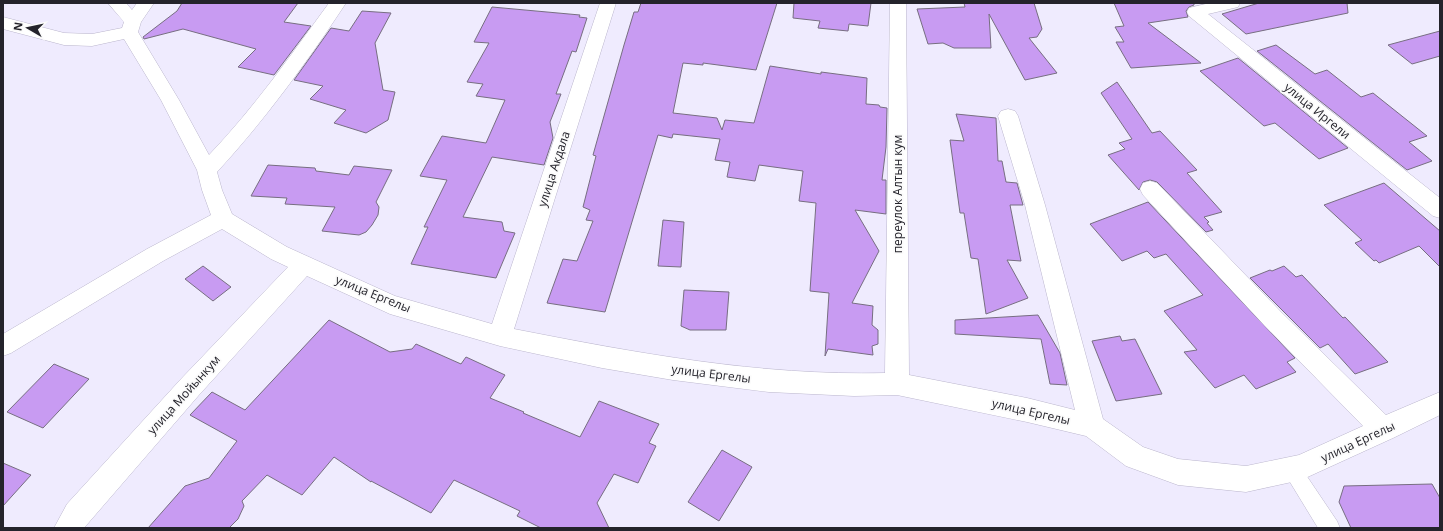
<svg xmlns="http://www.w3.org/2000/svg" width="1443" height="531" font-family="'Open Sans',sans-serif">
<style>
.building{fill:#c89bf2;stroke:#776e81}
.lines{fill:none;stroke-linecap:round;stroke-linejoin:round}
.service-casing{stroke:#bbb6cd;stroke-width:1}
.minor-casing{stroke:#bbb6cd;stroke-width:1}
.service{fill:#fff;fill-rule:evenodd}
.minor{fill:#fff;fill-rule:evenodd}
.labels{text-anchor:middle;stroke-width:3.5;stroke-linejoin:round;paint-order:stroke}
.street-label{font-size:12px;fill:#24232b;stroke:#fbfbfb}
</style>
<rect width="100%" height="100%" fill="#efebfe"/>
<path class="building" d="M182,3h116l-14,19 27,4 -37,49 -36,-8 18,-18 -73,-20 -39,10 -1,-2 34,-26z
M641,3h136l-21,67 -53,-7v2l-20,-2 -10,50 44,5 5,12 3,-10 29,3 16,-57 51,8v-2l46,6 -1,26 13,1 1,2 7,1 -1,39 -4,33h4v34l-31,-4 24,41 -27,52 21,3 -1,19 6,5v14l-6,2 1,9 -45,-6 -3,7 4,-63 -19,-2 6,-88 -17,-2 4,-30 -44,-6 -4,16 -28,-4 3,-15 -15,-2 5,-21 -47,-5 -1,4 -14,-3 -53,177 -58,-9 16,-44 14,2 16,-40 -7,-1 4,-10 -7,-3 13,-51 -3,-1 31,-110 10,-33h4z
M794,3h77l-3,23 -19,-2 -1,7 -30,-3 2,-7 -27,-3z
M964,3h70l8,26 -5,8 -8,1 28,35 -32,7 -36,-66 2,34h-37l-11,-5 -15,1 -11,-35 48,-2z
M1114,3h80v2l-5,2 -3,4 2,6 -40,6 53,40 -70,5 -15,-26h8l-9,-15 9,-1z
M1259,3h88l1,10 -102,21 -24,-20z
M492,7l88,8 -1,2 8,1 -11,34 -4,-1 -16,43h5l-11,28 3,16 -9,27 -52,-8 -29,60 39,5 2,9 11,2 -19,45 -85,-14 17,-37h-4l23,-47 -27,-4 22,-40 44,7 19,-43 -29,-4 7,-12 -16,-2 22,-39 -15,-1z
M362,11l29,2 -16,30 8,47 12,2 -7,28 -22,13 -32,-10 12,-13 -36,-11 13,-13 -29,-6 37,-52 18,3z
M1440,31v25l-28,8 -24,-19z
M1276,45l39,29 12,-4 34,27 12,-4 54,43 -18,6 23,19 -25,9 -150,-119z
M1238,58l110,90 -29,11 -44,-36 -11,3 -64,-55z
M1117,82l35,51 8,-2 37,39 -10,3 35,39 -18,5 5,5 -2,1 6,7 -7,2 -49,-50 -7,-2 -7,2 -4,8 -31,-35 17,-6 -6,-6 13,-4 -31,-46z
M956,114l40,4 2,43h4l4,21 11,1 6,22h-13l11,56 -14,-1 21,38 -42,16 -8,-55 -7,-1 -7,-45h-4l-10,-73 14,1z
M268,165l47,3 1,3 33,4 5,-9 38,4 -16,32 3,5 -1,8 -6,10 -6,7 -7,3 -37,-4 13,-24 -50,-3 2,-6 -36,-2z
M1384,183l56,48v36l-21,-21 -40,17 -3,-3 -2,1 -19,-18 7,-3 -38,-35z
M1148,202l147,156 -8,4 9,10 -40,17 -12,-14 -29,13 -31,-36 13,-2 -33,-39 39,-16 -37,-41 -12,4 -7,-7 -25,10 -32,-37z
M663,220l21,2 -3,45 -23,-1z
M203,266l28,21 -18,14 -28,-22z
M1284,266l12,11 6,-2 41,43 2,-1 43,45 -33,12 -27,-30 -8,4 -70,-70 20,-8 2,1z
M684,290l45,2 -3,38h-36l-9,-4z
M1038,315l22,38 7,32 -17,-1 -9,-45 -86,-5v-14z
M329,320l61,32 22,-3 4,-5 45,20 5,-7 39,18 -15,23 34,14 -1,1 57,24 19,-36 60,23 -10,19 7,3 -18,37 -24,-9 -17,29 12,25h-68l-24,-12 3,-5 -66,-31 -23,33 -60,-32v1l-37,-25 -32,38 -35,-20 -25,26 2,5 -6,13 -9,9h-81l37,-42 24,-8 28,-37 -47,-26 22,-23 33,18z
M1120,336l2,5 13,-2 27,55 -46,7 -24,-60z
M54,364l35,15 -46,49 -36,-16z
M722,450l30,17 -33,54 -31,-19z
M3,463l28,12 -28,31z
M1432,484l8,14v30h-89l-12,-26 5,-16z"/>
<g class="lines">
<defs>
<path id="service" d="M1291,460l7,3 39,58 3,7h-22l-36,-59 2,-6z"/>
<path id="minor" d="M108,3h18l6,7 5,-7h17l-13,19 -3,10 41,68 30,55c45,-47 82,-100 120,-152h17c-39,59 -81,117 -129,169l5,18 10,24 55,33 108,49 97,28 108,-321h16l-102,326c122,24 246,47 371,44l5,-370h16l3,372 118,23 48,12 -50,-205 -27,-89 3,-5 7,-2 7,2 3,5 27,89 58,214 40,28 35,12 68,7 53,-11 64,-29 -98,-100 -122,-131 -3,-6 3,-6 7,-2 7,2 124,129 105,103 54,-23v23l-47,23 -92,42 -55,12 -68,-7 -52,-19 -40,-30 -59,-14 -130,-27 -43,1 -85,-4 -96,-12 -71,-12 -102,-22 -110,-32 -83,-38 -108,119 -115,133h-30l13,-24 114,-125 107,-112 -17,-8 -49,-30 -59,32 -152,92 -8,3v-22l144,-85 64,-34 -9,-25 -5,-20 -36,-70 -37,-61 -32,7 -28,-1 -61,-16v-12l61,16 28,1 30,-6 2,-6z
M1210,3h30l-2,4 -30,7 232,184v20l-7,-2 -244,-200 -2,-4 2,-4z"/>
</defs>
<use href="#service" class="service-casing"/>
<use href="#minor" class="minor-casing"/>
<use href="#service" class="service"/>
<use href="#minor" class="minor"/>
</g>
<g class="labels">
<g class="street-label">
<text transform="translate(1317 111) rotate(39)" y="4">улица Иргели</text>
<text transform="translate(554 169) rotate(-72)" y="4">улица Акдала</text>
<text transform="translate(898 194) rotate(-90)" y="4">переулок Алтын кум</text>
<text transform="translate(373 294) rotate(22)" y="4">улица Ергелы</text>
<text transform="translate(711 374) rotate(7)" y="4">улица Ергелы</text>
<text transform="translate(184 395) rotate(-48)" y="4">улица Мойынкум</text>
<text transform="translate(1031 412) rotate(13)" y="4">улица Ергелы</text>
<text transform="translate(1358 442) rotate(-25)" y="4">улица Ергелы</text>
</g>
</g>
<rect width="1443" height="531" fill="none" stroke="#24232b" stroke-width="8"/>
<g transform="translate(28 28) rotate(279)" stroke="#fbfbfb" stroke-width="3" paint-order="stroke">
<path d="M0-3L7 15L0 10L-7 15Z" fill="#24232b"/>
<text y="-6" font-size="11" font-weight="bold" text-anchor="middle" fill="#24232b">N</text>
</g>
</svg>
